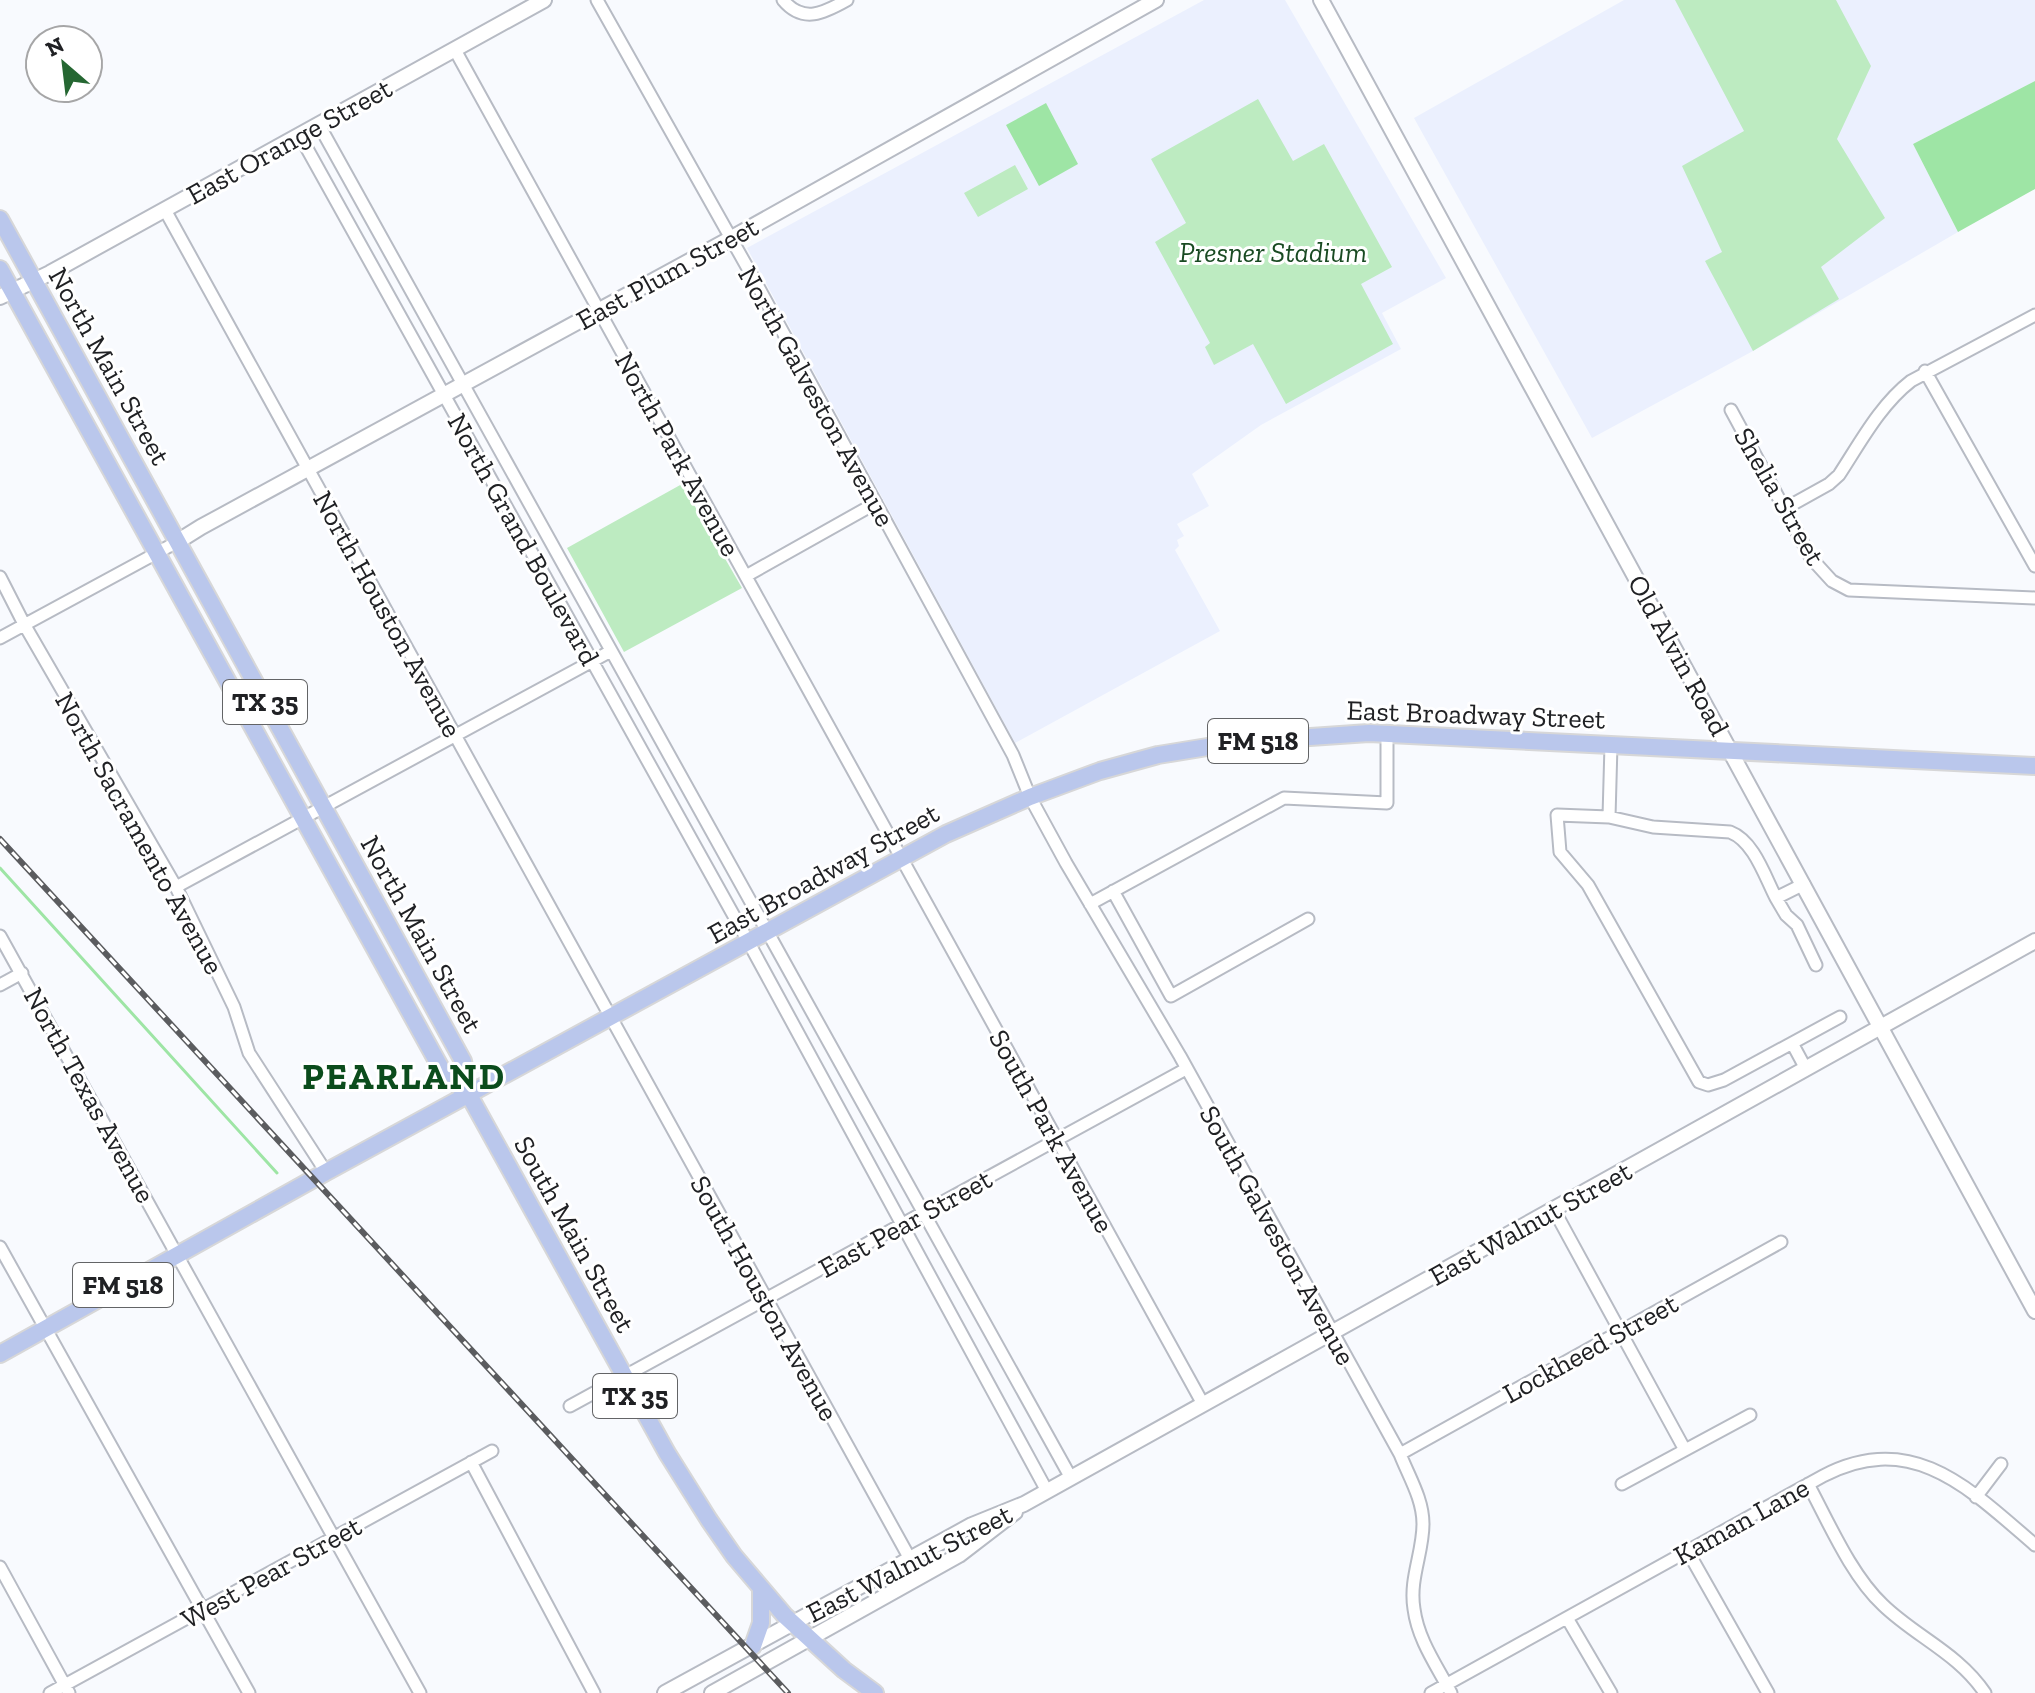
<svg xmlns="http://www.w3.org/2000/svg" width="2035" height="1693" font-family="'Zilla Slab',serif">
<style>
.built{fill:#ebf0fe}
.green{fill:#bdebc1}
.water{fill:#9ee5a5}
.lines{fill:none;stroke-linecap:round;stroke-linejoin:round}
.stream{stroke:#9ee5a5;stroke-width:3}
.minor-casing{stroke:#b7bbc4;stroke-width:15}
.tertiary-casing{stroke:#b7bbc4;stroke-width:18}
.primary-casing{stroke:#d7d7d8;stroke-width:20}
.minor{stroke:#fff;stroke-width:11}
.tertiary{stroke:#fff;stroke-width:14}
.primary{stroke:#bac7ec;stroke-width:16}
.rail-casing{stroke:#5b5c5f;stroke-width:6}
.rail{stroke:#fff;stroke-width:3;stroke-dasharray:9;stroke-linecap:butt}
.labels{text-anchor:middle;stroke-width:6;stroke-linejoin:round;paint-order:stroke}
.shield{fill:#fff;stroke:#636466;stroke-width:2}
.shield-label{font-size:26px;font-weight:bold;fill:#202124}
.street-label{font-size:28px;fill:#202124;stroke:#fff}
.park-label{font-size:28px;font-style:italic;fill:#194a22;stroke:#fff}
.district-label{font-size:36px;font-weight:bold;letter-spacing:2px;fill:#0b4c1c;stroke:#fff}
</style>
<rect width="100%" height="100%" fill="#f8fafe"/>
<path class="built" d="M1204,0h81l161,278 -64,35 19,36 -140,76 -69,49 17,32 -32,18 7,12 -7,4 2,6 -4,4 45,81 -205,112 -268,-495z
M1624,0h411v81l-122,63 45,88 -205,119 -161,87 -178,-320z"/>
<path class="green" d="M1675,0h161l35,66 -34,73 48,79 -64,49 18,32 -86,52 -48,-90 17,-9 -40,-86 62,-35z
M1258,99l35,62 31,-17 68,123 -31,17 32,60 -107,60 -33,-60 -39,21 -9,-18 5,-4 -55,-101 31,-19 -35,-64z
M1015,165l13,24 -50,28 -14,-24z
M682,484l60,104 -118,64 -57,-104z"/>
<path class="water" d="M2035,81v108l-77,43 -45,-88z
M1046,103l32,61 -39,22 -33,-61z"/>
<g class="lines">
<path class="stream" d="M0,868l277,305"/>
<defs>
<path id="minor" d="M597,0l158,281 258,474 17,42 36,66 114,193 220,398c9,23 23,45 23,70 0,29 -14,55 -9,85 4,31 23,57 37,84
M783,0c20,24 41,13 64,0
M455,50l748,1354
M319,125l752,1353
M300,136l449,807 298,548
M165,210l755,1367
M1925,371l110,195
M1731,410l80,148 21,23 17,9 186,8
M1784,509l45,-25 10,-9c21,-32 41,-70 72,-94l124,-66
M746,576l130,-73
M0,577l24,47 152,263 58,120 15,46 77,119
M0,638l177,-96
M1611,745l-2,72 -52,-2 3,37 28,33 111,197 9,3 16,-5 116,-63
M1609,817l44,10 77,5c24,9 35,45 46,66l28,-14
M176,887l435,-236
M1113,891l58,105 137,-77
M1776,898l10,17 11,10 19,40
M1090,904l194,-106 103,5v-69
M0,936l420,757
M0,985l22,-12
M1792,1043l14,26
M1554,1210l131,240
M0,1247l249,446
M570,1406l616,-337
M1400,1454l381,-212
M471,1462l123,231
M1622,1484l128,-69
M1808,1484c21,39 43,91 75,121 33,32 75,48 102,88
M1976,1497l25,-33
M1687,1550l81,143
M0,1567l69,126
M1567,1618l44,75
M50,1693l442,-242
M1431,1693l392,-217c89,-47 147,13 212,69"/>
<path id="tertiary" d="M1321,0l714,1311
M0,297l50,-24 494,-273
M177,542l24,-15 529,-288 426,-239
M665,1693l307,-168 52,-21 1011,-563
M712,1693l247,-138 56,-43"/>
<path id="primary" d="M0,219l463,842 6,34 198,358 42,67 25,36 51,60 59,54 31,23
M0,269l443,803 26,23
M0,1354l326,-182 620,-338 84,-37 70,-26 58,-16 80,-13 131,-9 666,33
M753,1646l8,-23v-35"/>
</defs>
<use href="#minor" class="minor-casing"/>
<use href="#tertiary" class="tertiary-casing"/>
<use href="#primary" class="primary-casing"/>
<use href="#minor" class="minor"/>
<use href="#tertiary" class="tertiary"/>
<use href="#primary" class="primary"/>
<defs>
<path id="rail" d="M0,839l788,854"/>
</defs>
<use href="#rail" class="rail-casing"/>
<use href="#rail" class="rail"/>
</g>
<g class="labels">
<g class="shield">
<rect x="223" y="680" width="84" height="44" rx="6"/>
<rect x="1208" y="719" width="100" height="44" rx="6"/>
<rect x="73" y="1263" width="100" height="44" rx="6"/>
<rect x="593" y="1374" width="84" height="44" rx="6"/>
</g>
<g class="shield-label">
<text x="265" y="711">TX 35</text>
<text x="1258" y="750">FM 518</text>
<text x="123" y="1294">FM 518</text>
<text x="635" y="1405">TX 35</text>
</g>
<g class="street-label">
<text transform="translate(289 141) rotate(-29)" y="10">East Orange Street</text>
<text transform="translate(667 273) rotate(-29)" y="10">East Plum Street</text>
<text transform="translate(110 366) rotate(61)" y="10">North Main Street</text>
<text transform="translate(817 396) rotate(61)" y="10">North Galveston Avenue</text>
<text transform="translate(678 454) rotate(61)" y="10">North Park Avenue</text>
<text transform="translate(1780 496) rotate(60)" y="10">Shelia Street</text>
<text transform="translate(524 539) rotate(61)" y="10">North Grand Boulevard</text>
<text transform="translate(388 614) rotate(61)" y="10">North Houston Avenue</text>
<text transform="translate(1679 655) rotate(61)" y="10">Old Alvin Road</text>
<text transform="translate(1476 714) rotate(2)" y="10">East Broadway Street</text>
<text transform="translate(140 833) rotate(61)" y="10">North Sacramento Avenue</text>
<text transform="translate(823 873) rotate(-29)" y="10">East Broadway Street</text>
<text transform="translate(422 934) rotate(61)" y="10">North Main Street</text>
<text transform="translate(90 1095) rotate(61)" y="10">North Texas Avenue</text>
<text transform="translate(1052 1131) rotate(61)" y="10">South Park Avenue</text>
<text transform="translate(905 1223) rotate(-29)" y="10">East Pear Street</text>
<text transform="translate(1530 1223) rotate(-29)" y="10">East Walnut Street</text>
<text transform="translate(575 1234) rotate(61)" y="10">South Main Street</text>
<text transform="translate(1278 1235) rotate(61)" y="10">South Galveston Avenue</text>
<text transform="translate(765 1298) rotate(61)" y="10">South Houston Avenue</text>
<text transform="translate(1590 1348) rotate(-29)" y="10">Lockheed Street</text>
<text transform="translate(1741 1521) rotate(-29)" y="10">Kaman Lane</text>
<text transform="translate(909 1563) rotate(-27)" y="10">East Walnut Street</text>
<text transform="translate(271 1572) rotate(-29)" y="10">West Pear Street</text>
</g>
<g class="park-label">
<text x="1273" y="262">Presner Stadium</text>
</g>
<g class="district-label">
<text x="404" y="1089">PEARLAND</text>
</g>
</g>
<g transform="translate(64 64) rotate(332)"><circle r="38" fill="#ffffff" stroke="#a6a6a7" stroke-width="2"/>
<path d="M0-6L14 30L0 20L-14 30Z" fill="#256732"/>
<text y="-12" font-size="22" font-weight="bold" text-anchor="middle" fill="#202124">N</text>
</g>
</svg>
